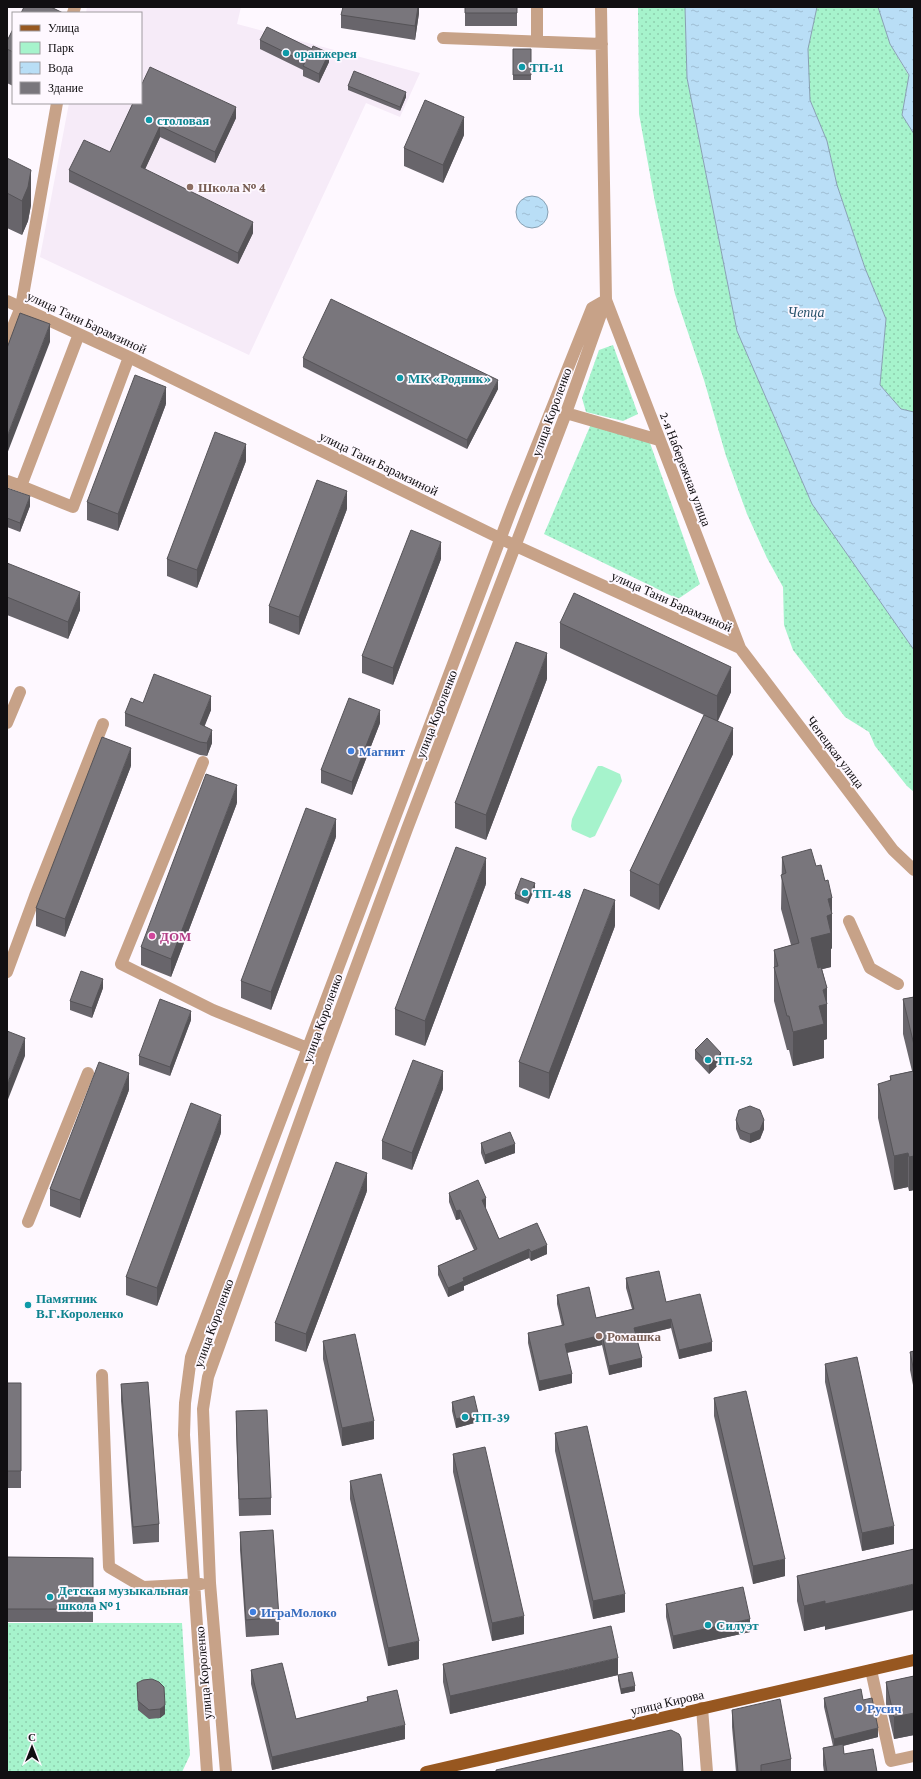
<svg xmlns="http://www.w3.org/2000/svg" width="921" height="1779" font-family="'Crimson Pro',serif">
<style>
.built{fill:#f6ebf8}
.green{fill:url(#green-dots)}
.pitch{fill:#a6f3cc}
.water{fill:url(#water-ripples);stroke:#87a0b2}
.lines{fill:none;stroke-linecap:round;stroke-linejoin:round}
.minor{stroke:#c7a288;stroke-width:12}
.major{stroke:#975720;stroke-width:12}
.wall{fill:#68656b}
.shaded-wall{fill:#555357}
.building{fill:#79767c;stroke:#555357}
.culture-dot{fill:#0f9aa8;stroke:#fef8ff;stroke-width:1.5}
.education-dot{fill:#8d6e63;stroke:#fef8ff;stroke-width:1.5}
.shop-dot{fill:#3f7fe0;stroke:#fef8ff;stroke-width:1.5}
.hotel-dot{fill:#d1479c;stroke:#fef8ff;stroke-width:1.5}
.labels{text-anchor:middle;stroke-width:3.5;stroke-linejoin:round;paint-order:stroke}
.culture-label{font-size:13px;font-weight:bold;fill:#0d838f;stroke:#fef8ff;text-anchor:start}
.education-label{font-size:13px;font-weight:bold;fill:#785e54;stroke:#fef8ff;text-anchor:start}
.street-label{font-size:13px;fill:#110f12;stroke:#fef8ff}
.shop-label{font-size:13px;font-weight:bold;fill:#366cbe;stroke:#fef8ff;text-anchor:start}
.hotel-label{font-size:13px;font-weight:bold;fill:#b23c85;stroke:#fef8ff;text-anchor:start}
.water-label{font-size:14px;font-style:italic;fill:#29546d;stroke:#fef8ff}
</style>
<defs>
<pattern id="green-dots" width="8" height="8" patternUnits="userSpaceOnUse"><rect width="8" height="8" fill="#a6f3cc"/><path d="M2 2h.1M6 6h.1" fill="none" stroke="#8ecfae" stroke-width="1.8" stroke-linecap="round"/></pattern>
<pattern id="water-ripples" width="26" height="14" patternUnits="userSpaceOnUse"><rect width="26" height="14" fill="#b9def6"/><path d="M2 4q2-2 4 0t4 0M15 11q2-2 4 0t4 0" fill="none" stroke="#9ebdd2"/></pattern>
</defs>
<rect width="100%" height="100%" fill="#fef8ff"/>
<path class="built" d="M87,7h154l-4,17 183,49 -20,44 -34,-14 -117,252 -209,-98 29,-154h72v-90h-55z"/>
<path class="green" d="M638,7h47l2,71 50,253 75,173 102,146v142l-7,-6 -32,-40 -6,-14 -24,-15 -52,-67 -9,-25 -1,-38 -16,-29 -20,-44 -21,-58 -22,-76 -29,-86 -20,-92 -16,-88z
M817,7h61l12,37 19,32 -7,39 12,19v278l-13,-3 -21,-24 6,-66 -21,-51 -28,-83 -10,-44 -17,-41 -2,-51z
M613,345l25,69 -15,7 -37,-9 -4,-14 17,-48z
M591,424l59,19 50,141 -22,15 -134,-65z
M7,1623h175l8,132 -8,17h-175z"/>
<path class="pitch" d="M598,766h4l18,8 2,7 -27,55 -5,2 -18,-8 -1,-4 1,-7 24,-50z"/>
<path class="water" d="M685,7h132l-9,42 2,51 17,41 10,44 28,83 21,51 -6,66 21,24 13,3v238l-102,-146 -75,-173 -50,-253z
M878,7h36v127l-12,-19 7,-40 -19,-31z
M516 212a16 16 0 1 1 32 0a16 16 0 1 1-32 0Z"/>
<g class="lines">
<path class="minor" d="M537,7v34
M601,7l5,293 134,348 153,202 21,20
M73,13l2,-6
M443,38l159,6
M7,301l122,56 387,189 224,102
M7,341l14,-34 36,-204
M566,413l93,27
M7,481l14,5 58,-152
M21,486l52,21 56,-150
M7,723l13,-31
M203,762l-82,202 92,46 102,41
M849,921l21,47 28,16
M7,972l28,-76 68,-172
M28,1222l60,-149
M102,1375l7,192 34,20 58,-3
M871,1670l20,91 23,-5
M702,1708l5,64
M207,1772l-23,-337 1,-32 6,-46 321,-849 80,-200 14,-8
M226,1772l-16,-189 -7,-174 5,-32 116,-323 83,-225 159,-416 40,-113"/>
<path class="major" d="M426,1772l488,-112"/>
</g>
<path class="wall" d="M419,7v6l-4,27 -74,-12v-13z
M465,7h52v19h-52z
M13,29v57l-6,-3v-42z
M260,40l69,22 -10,21 -16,-7v-6l-43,-21z
M513,49h18v31h-18z
M348,86l58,11 -6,14 -52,-21z
M133,103l103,15 -21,45 -55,-26 -15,32 108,64 -15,31 -169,-82v-12l41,-18z
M464,135l-21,48 -39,-17v-18z
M7,158l24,47 -3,16 -6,14 -15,-7z
M303,358l195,31 -31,60 -164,-82z
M166,404l-48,127 -31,-11v-18z
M246,461l-49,127 -30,-12v-17z
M7,488l23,18 -10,26 -13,-5z
M347,509l-48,126 -30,-12v-17z
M441,559l-48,126 -31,-12v-17z
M7,563l73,47 -12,29 -61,-24z
M560,623l171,69 -13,29 15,33 -74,156 -29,-14v-25l74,-156 -144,-67z
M547,679l-61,161 -31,-12v-25z
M143,703l68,7 -7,16 8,17 -5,13 -7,-1 -75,-29v-13z
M380,723l-28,72 -31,-12v-13z
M131,766l-66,171 -29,-11v-18z
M237,803l-66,174 -30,-12v-18z
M336,837l-65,173 -30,-12v-17z
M782,857l34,9 9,15 7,17v50l-1,1v18l-9,2 5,19v51l-3,1v18l-31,8 -4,-16h-2l-13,-49v-51l17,-5 -10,-36z
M486,884l-61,162 -30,-11v-26z
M535,888l-7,16 -13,-5v-5z
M615,926l-66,173 -30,-12v-25z
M103,988l-11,30 -22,-8v-9z
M914,997v193l-5,1 -1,-4 -14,3 -16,-72v-34l12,-3v-5l22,-5 -9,-37v-35z
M191,1020l-21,56 -31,-11v-9z
M695,1050l26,12 -12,12 -14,-15z
M443,1089l-31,81 -30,-11v-18z
M129,1090l-49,128 -30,-12v-17z
M736,1120l28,9 -4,10 -10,4 -10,-4 -4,-10z
M221,1133l-64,173 -31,-11v-18z
M481,1143l34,10 -30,11 -4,-11z
M367,1191l-61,161 -31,-11v-18z
M449,1193l37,15h-1l14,31 48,15 -16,7 -2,-3 -65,28v4l-16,7 -10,-22v-9l36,-16 -14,-31 -4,1 -7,-18z
M626,1278l40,24 46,49 -33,8 -8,-31 -35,8 6,31 -33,8 -7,-30 -35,8 5,30 -33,8 -11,-48v-10l34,-7 -5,-22v-9l39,23 36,-9 -6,-21z
M323,1341l51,98 -32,7 -19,-87z
M914,1351v39l-4,-20v-18z
M825,1364l69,180 -32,7 -37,-169z
M7,1383h14v105h-14z
M121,1384l38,140v18l-26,2 -12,-143z
M714,1398l71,178 -32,8 -39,-168z
M452,1402l26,20 -22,6 -4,-17z
M236,1411l35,87v17l-32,1 -3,-87z
M555,1433l70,179 -32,7 -38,-168z
M453,1454l71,180 -32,7 -39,-169z
M350,1481l69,178 -31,7 -38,-167z
M240,1532l39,85v18l-33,2 -6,-87z
M914,1549l-89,81v-4l-21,5 -7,-30v-25z
M7,1557l86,1v64h-86z
M666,1604l84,28 -77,17 -7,-32z
M443,1664l175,11 -168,39 -7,-32z
M251,1670l45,49 71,-17v-5l38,42 -133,31 -21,-86z
M618,1675l17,16 -14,3 -3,-14z
M914,1676v59l-20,4 -8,-35v-22z
M137,1683l28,31 -5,4 -11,1 -11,-9z
M824,1698l39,2 15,37 -35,9 1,8 33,18h-53l-1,-7v-17l10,-2 -9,-39z
M732,1710l59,49v13h-55l-4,-45z"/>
<path class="shaded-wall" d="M418,7h1v6l-4,27v-14z
M329,53v9l-10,21v-9z
M406,92v5l-6,14v-4z
M236,107v11l-21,45v-11z
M464,117v18l-21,48v-18z
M160,126v11l-19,41v-11z
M31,170v35l-3,16 -6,14v-34z
M253,222v11l-15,31v-11z
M50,324v18l-43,112v-17z
M498,380v9l-31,60v-9z
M166,387v17l-48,127v-17z
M246,444v17l-49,127v-18z
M347,491v18l-48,126v-18z
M30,496v10l-10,26v-9z
M441,542v17l-48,126v-17z
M80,592v18l-12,29v-17z
M547,653v26l-61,161v-25z
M731,667v25l-14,30v-26z
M211,696v14l-11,28v-14z
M380,710v13l-28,72v-13z
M733,728v26l-74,156v-25z
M212,730v13l-5,13v-13z
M131,748v18l-66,171v-18z
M237,785v18l-66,174v-18z
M336,819v18l-65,173v-18z
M486,858v26l-61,162v-25z
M535,883v5l-7,16v-4z
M832,898v50l-1,1v18l-20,5v-34l16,-22 1,-17z
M615,900v26l-66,173v-26z
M103,979v9l-11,30v-10z
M827,988v51l-3,1v18l-31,8v-34l26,-26 4,-16z
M191,1011v9l-21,56v-9z
M25,1038v18l-18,46v-17z
M721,1053v9l-12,12v-9z
M443,1071v18l-31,81v-17z
M129,1073v17l-49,128v-18z
M221,1115v18l-64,173v-18z
M764,1120v9l-4,10 -10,4v-9z
M515,1144v9l-30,11v-9z
M908,1153v34l-14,3v-34z
M914,1156v34l-5,1v-34z
M367,1173v18l-61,161v-18z
M486,1198v10l-4,1v-9z
M460,1210v9l-4,1v-9z
M547,1245v9l-16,7v-9z
M529,1249v9l-65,28v4l-16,7v-9l15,-10z
M671,1319v9l-37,9v-9z
M602,1335v10l-37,8v-9z
M712,1342v9l-33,8v-9z
M642,1358v9l-33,8v-9z
M572,1374v9l-33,8v-10z
M478,1413v9l-22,6v-9z
M374,1421v18l-32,7v-18z
M894,1526v18l-32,7v-18z
M785,1559v17l-32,8v-18z
M914,1584v26l-89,20v-26z
M625,1594v18l-32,7v-18z
M825,1601v25l-21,5v-25z
M524,1616v18l-32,7v-18z
M750,1619v13l-77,17v-13z
M419,1641v18l-31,7v-18z
M618,1658v17l-168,39v-18z
M635,1686v5l-14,3v-5z
M165,1705v9l-5,4v-9z
M914,1713v22l-20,4v-22z
M405,1725v14l-133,31v-13z
M878,1728v9l-44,11v-9z"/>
<path class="building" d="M24,7h27l12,6h-42z
M343,7h75l-3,19 -74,-11z
M465,7h52v6h-52z
M267,27l45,22 1,-3 16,7 -10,21 -16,-8 2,-4 -45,-22z
M13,29v23l-6,-3v-8z
M513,49h18v26h-18z
M150,67l86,40 -21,45 -55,-26 -19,41 112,55 -15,31 -169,-83 15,-30 26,12 23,-49h8v-17z
M354,71l52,21 -6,15 -52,-21z
M425,100l39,17 -21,48 -39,-17z
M7,158l24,12 -3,17 -6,14 -15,-8z
M331,299l167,81 -31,60 -164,-82z
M20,313l30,11 -43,113v-89z
M135,375l31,12 -48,127 -31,-12z
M215,432l31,12 -49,126 -30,-11z
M317,480l30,11 -48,126 -30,-11z
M7,488l23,8 -10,27 -13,-5z
M411,530l30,12 -48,126 -31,-12z
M7,563l73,29 -12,30 -61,-25z
M574,593l157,74 -14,29 -157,-73z
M516,642l31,11 -61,162 -31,-12z
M154,674l57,22 -11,28 12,6 -5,13 -7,-1 -75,-29 6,-15 12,5z
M349,698l31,12 -28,72 -31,-12z
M704,715l29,13 -74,157 -29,-14z
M102,737l29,11 -66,171 -29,-11z
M206,774l31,11 -66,174 -30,-12z
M306,808l30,11 -65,173 -30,-11z
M456,847l30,11 -61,163 -30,-12z
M811,849l5,17 5,-1 4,16 3,-1 4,18 -4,1 4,15 -5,2 4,17 -20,5 7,30 3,-1 6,21 -4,2 4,14 -8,2 5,18 -31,8 -4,-16h-2l-13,-49 4,-1 -4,-16 25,-7 -18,-68 5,-2 -4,-16z
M521,878l14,5 -7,17 -13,-6z
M584,889l31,11 -66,173 -30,-11z
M81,971l22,8 -11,29 -22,-7z
M914,997v48l-11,-46z
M160,999l31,12 -21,56 -31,-11z
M7,1031l18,7 -18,47z
M707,1038l14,15 -12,12 -14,-15z
M413,1060l30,11 -31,82 -30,-12z
M99,1062l30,11 -49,127 -30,-11z
M914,1071v85l-5,1 -1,-4 -14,3 -16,-72 13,-4 -1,-4z
M191,1103l30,12 -64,173 -31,-11z
M750,1106l10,4 4,10 -4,10 -10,4 -10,-4 -4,-10 3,-10z
M510,1132l5,12 -30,11 -4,-12z
M336,1162l31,11 -61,161 -31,-11z
M478,1180l8,18 -4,2 17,39 38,-16 10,22 -16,7 -2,-3 -66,29 1,3 -16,7 -10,-22 39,-17 -17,-39 -4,1 -7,-18z
M659,1271l7,31 34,-8 12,48 -33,8 -8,-31 -37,9 8,30 -33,8 -7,-31 -37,9 7,30 -33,7 -11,-48 36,-8 -7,-30 32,-8 7,31 38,-9 -8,-31z
M355,1334l19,87 -32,7 -19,-87z
M914,1351v21l-4,-20z
M857,1357l37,169 -32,7 -37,-169z
M148,1382l11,142 -26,3 -12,-143z
M7,1383h14v88h-14z
M746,1391l39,168 -32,7 -39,-168z
M474,1396l4,17 -22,6 -4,-17z
M267,1410l4,88 -32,1 -3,-88z
M587,1426l38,168 -32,7 -38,-168z
M485,1447l39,169 -32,7 -39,-169z
M381,1474l38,167 -31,7 -38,-167z
M273,1530l6,87 -33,3 -6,-88z
M914,1549v35l-89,20v-3l-21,5 -7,-30z
M7,1557l86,1v51h-86z
M743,1587l7,32 -77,17 -7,-32z
M611,1626l7,32 -168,38 -7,-32z
M282,1663l14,56 72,-18 -1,-4 30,-7 8,35 -133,32 -21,-87z
M632,1672l3,14 -14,3 -3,-14z
M914,1676v37l-20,4 -8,-35z
M152,1679l7,3 5,5 1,18 -5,4 -11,1 -11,-9 -1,-18 6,-3z
M861,1689l2,11 9,-2 6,30 -44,11 -10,-41z
M780,1699l11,60 -30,6v7h-23l-6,-62z
M671,1730l8,4 2,4 2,34h-187v-2z
M843,1744l1,10 29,-5 4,23h-50l-4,-24z"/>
<g class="culture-dot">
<circle cx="286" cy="53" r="4"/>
<circle cx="522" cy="67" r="4"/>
<circle cx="149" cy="120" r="4"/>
<circle cx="400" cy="378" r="4"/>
<circle cx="525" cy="893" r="4"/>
<circle cx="708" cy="1060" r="4"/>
<circle cx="28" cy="1305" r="4"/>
<circle cx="465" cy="1417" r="4"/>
<circle cx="50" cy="1597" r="4"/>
<circle cx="708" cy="1625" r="4"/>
</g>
<g class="education-dot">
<circle cx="190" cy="187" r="4"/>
<circle cx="599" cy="1336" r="4"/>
</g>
<g class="shop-dot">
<circle cx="351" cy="751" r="4"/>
<circle cx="253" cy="1612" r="4"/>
<circle cx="859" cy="1708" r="4"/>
</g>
<circle class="hotel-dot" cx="152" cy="936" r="4"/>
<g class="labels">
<g class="culture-label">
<text x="294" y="58">оранжерея</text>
<text x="530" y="72">ТП-11</text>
<text x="157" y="125">столовая</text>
<text x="408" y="383">МК «Родник»</text>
<text x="533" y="898">ТП-48</text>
<text x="716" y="1065">ТП-52</text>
<text x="36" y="1303">Памятник<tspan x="36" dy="15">В.Г.Короленко</tspan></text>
<text x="473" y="1422">ТП-39</text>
<text x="58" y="1595">Детская музыкальная<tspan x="58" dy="15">школа № 1</tspan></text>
<text x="716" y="1630">Силуэт</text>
</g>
<g class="education-label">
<text x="198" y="192">Школа № 4</text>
<text x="607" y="1341">Ромашка</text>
</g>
<g class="street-label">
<text transform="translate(87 322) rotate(25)" y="5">улица Тани Барамзиной</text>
<text transform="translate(551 412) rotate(-70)" y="5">улица Короленко</text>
<text transform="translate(379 463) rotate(26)" y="5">улица Тани Барамзиной</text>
<text transform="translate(686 469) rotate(69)" y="5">2-я Набережная улица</text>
<text transform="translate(672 601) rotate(24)" y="5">улица Тани Барамзиной</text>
<text transform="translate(436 714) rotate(-69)" y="5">улица Короленко</text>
<text transform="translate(836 752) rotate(53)" y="5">Чепецкая улица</text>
<text transform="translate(322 1018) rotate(-70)" y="5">улица Короленко</text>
<text transform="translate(213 1323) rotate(-70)" y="5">улица Короленко</text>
<text transform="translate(203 1673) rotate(-95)" y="5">улица Короленко</text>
<text transform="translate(667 1702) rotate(-13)" y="5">улица Кирова</text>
</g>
<g class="shop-label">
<text x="359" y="756">Магнит</text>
<text x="261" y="1617">ИграМолоко</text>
<text x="867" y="1713">Русич</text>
</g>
<g class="hotel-label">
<text x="160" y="941">ДОМ</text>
</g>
<g class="water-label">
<text x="806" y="317">Чепца</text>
</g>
</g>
<rect width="921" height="1779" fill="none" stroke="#110f12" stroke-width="16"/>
<rect x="12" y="12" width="130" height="92" fill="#fef8ff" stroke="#9f9ba0"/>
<rect x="20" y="25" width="20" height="6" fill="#975720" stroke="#9f9ba0"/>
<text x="48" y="32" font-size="12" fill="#110f12">Улица</text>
<rect x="20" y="42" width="20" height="12" fill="#a6f3cc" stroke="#9f9ba0"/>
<text x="48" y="52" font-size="12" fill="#110f12">Парк</text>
<rect x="20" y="62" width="20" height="12" fill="url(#water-ripples)" stroke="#9f9ba0"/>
<text x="48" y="72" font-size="12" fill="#110f12">Вода</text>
<rect x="20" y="82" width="20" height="12" fill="#79767c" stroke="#9f9ba0"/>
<text x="48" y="92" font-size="12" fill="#110f12">Здание</text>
<g transform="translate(32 1747)" stroke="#fef8ff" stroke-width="3" paint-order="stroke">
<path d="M0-3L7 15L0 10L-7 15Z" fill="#110f12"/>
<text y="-6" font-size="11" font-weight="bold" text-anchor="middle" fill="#110f12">С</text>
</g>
</svg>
